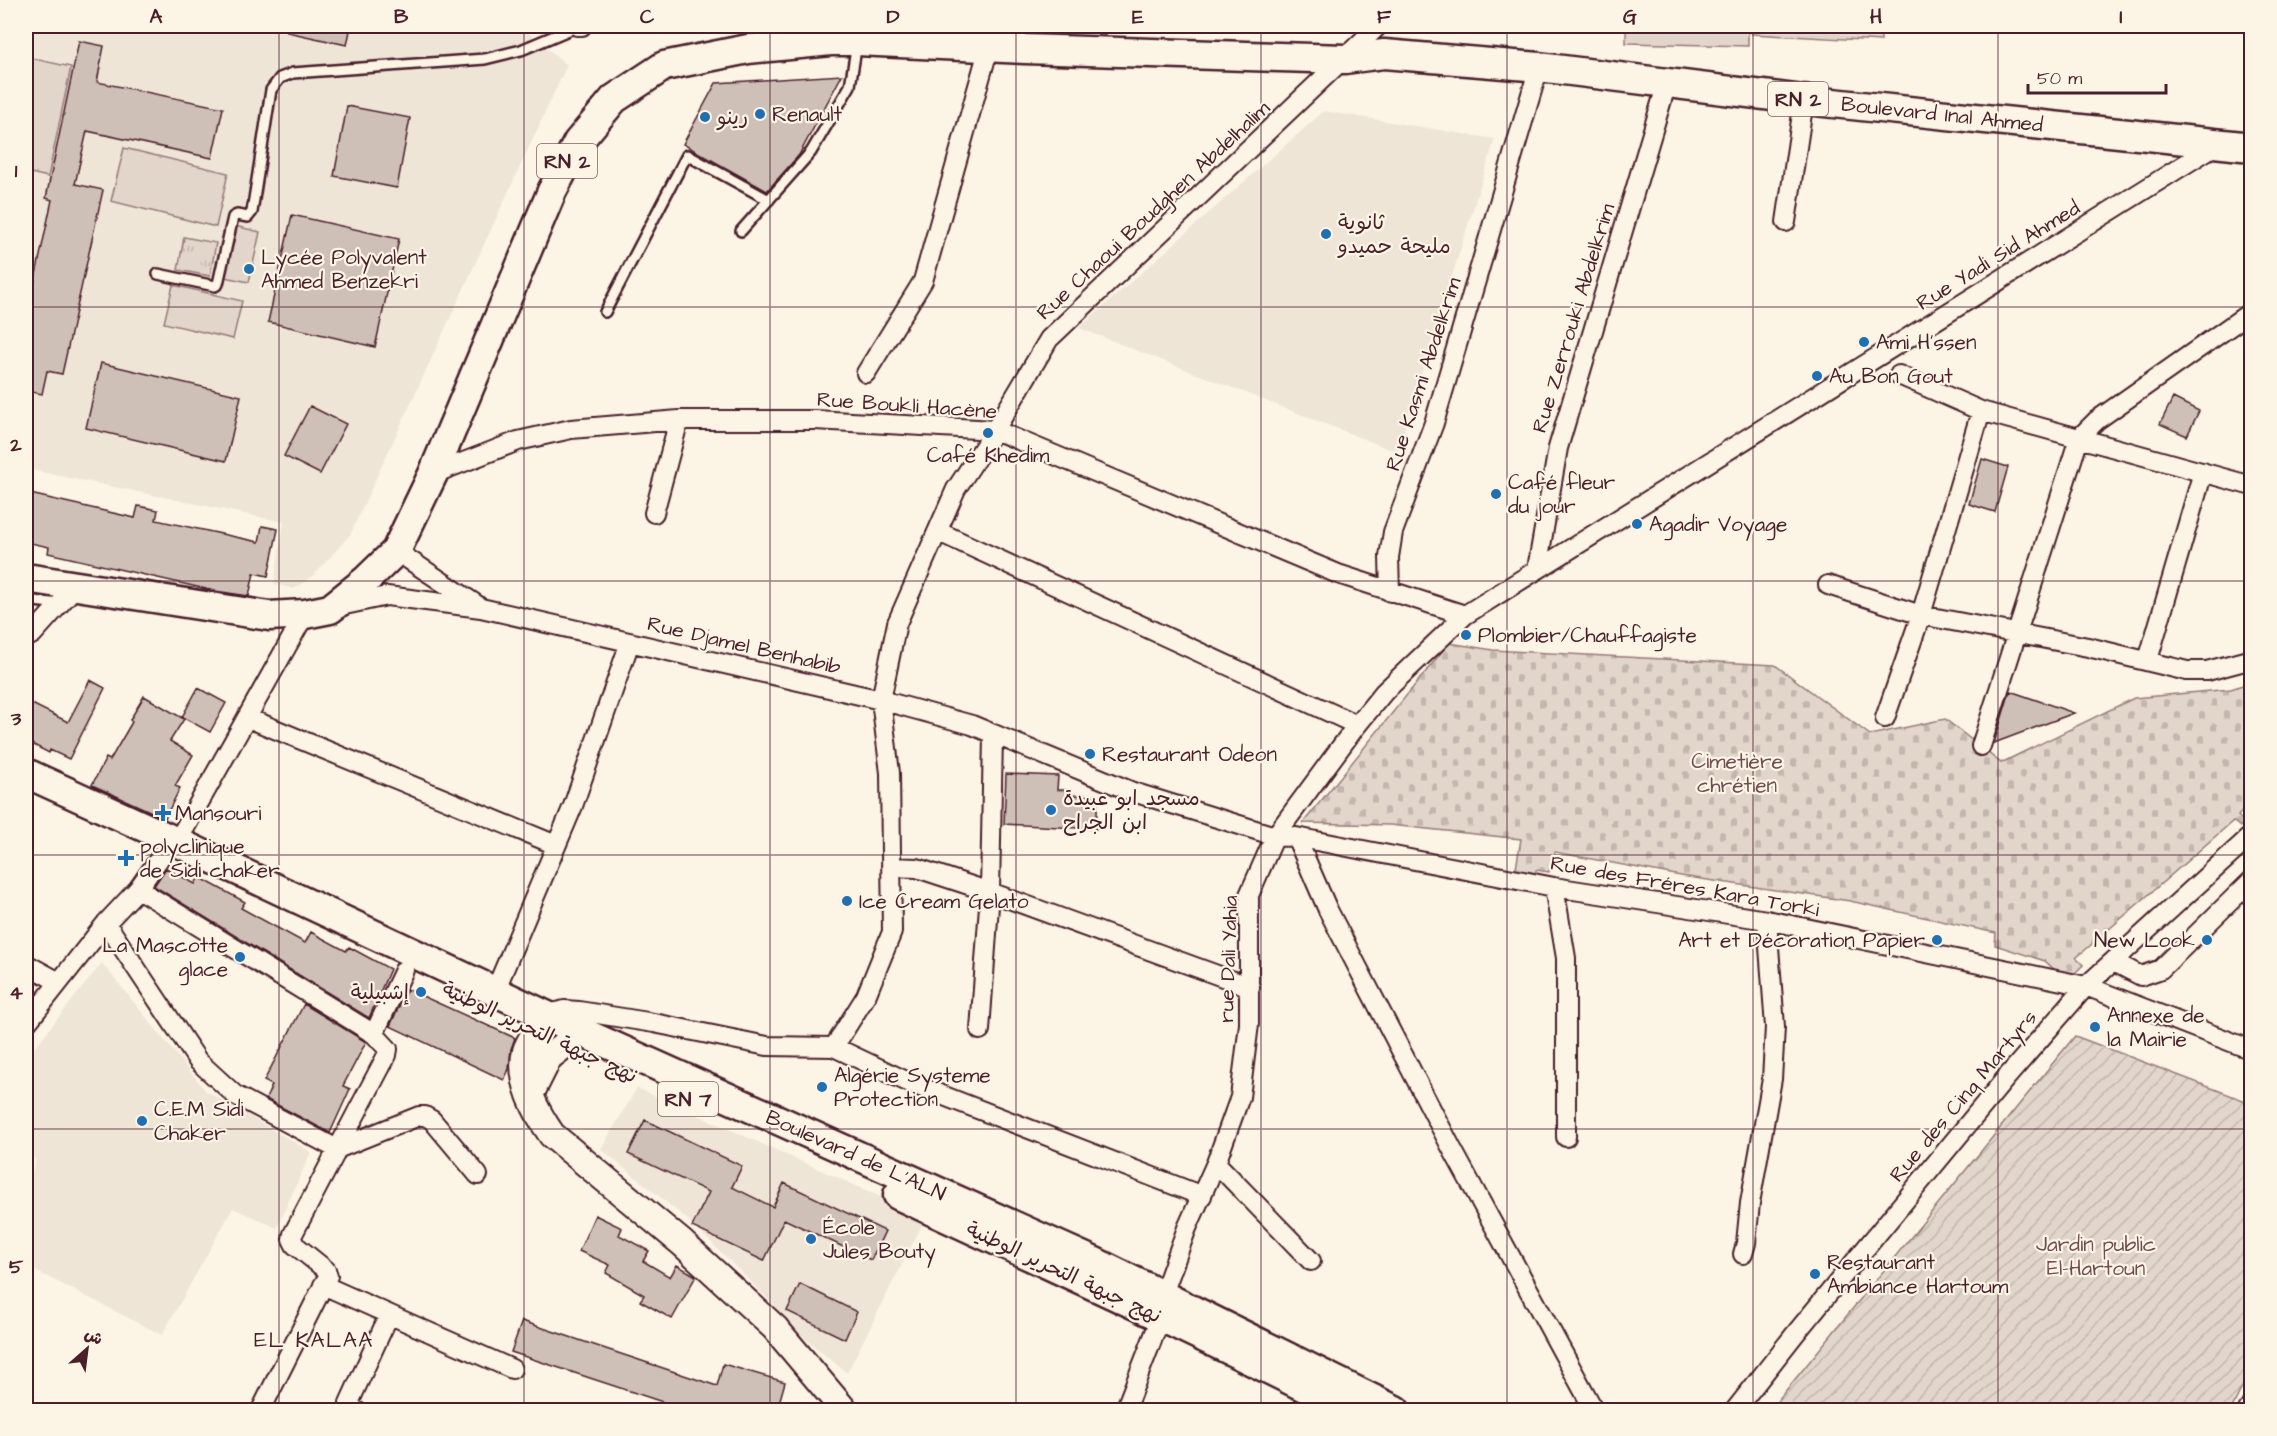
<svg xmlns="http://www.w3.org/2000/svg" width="2277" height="1436" font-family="'Architects Daughter','Playpen Sans Arabic',sans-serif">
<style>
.built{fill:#eee5d7}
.grass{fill:url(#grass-tufts);stroke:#967a7a;stroke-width:1.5}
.cemetery{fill:url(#cemetery-stones);stroke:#967a7a;stroke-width:1.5}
.park{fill:#e2d5ca;stroke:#967a7a;stroke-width:1.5}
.garden{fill:url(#garden-furrows);stroke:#967a7a;stroke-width:1.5}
.building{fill:#cfc0b7;stroke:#4a1f2b;stroke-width:1.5}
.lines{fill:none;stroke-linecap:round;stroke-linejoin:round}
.lane-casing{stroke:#4a1f2b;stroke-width:14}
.street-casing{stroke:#4a1f2b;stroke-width:22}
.secondary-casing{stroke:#4a1f2b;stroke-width:30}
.primary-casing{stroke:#4a1f2b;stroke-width:33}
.lane{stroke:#fcf5e5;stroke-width:9}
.street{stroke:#fcf5e5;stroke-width:18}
.secondary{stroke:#fcf5e5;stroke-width:26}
.primary{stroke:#fcf5e5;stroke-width:28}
.grid{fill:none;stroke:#4a1f2b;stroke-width:1.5;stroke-opacity:0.55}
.poi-dot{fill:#1f6fb2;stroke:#fcf5e5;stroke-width:2}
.labels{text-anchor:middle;stroke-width:4.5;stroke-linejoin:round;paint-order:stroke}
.shield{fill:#fcf5e5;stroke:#7f5f63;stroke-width:1.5}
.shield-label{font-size:20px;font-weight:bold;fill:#4a1f2b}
.poi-label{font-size:21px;fill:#4a1f2b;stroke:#fcf5e5;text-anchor:start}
.street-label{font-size:21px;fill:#4a1f2b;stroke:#fcf5e5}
.park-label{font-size:21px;fill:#704c53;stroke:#fcf5e5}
.neighbourhood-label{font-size:22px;letter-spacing:1.5px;fill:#4a1f2b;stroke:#fcf5e5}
.neatline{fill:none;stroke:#4a1f2b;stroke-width:2}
.grid-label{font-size:20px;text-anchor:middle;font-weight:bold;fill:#4a1f2b}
</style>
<defs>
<pattern id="grass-tufts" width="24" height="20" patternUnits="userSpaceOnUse" patternTransform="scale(1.5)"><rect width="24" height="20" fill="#e2d5ca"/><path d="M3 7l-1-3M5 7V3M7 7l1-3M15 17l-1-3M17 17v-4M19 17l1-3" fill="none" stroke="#c3b6ae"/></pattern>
<pattern id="cemetery-stones" width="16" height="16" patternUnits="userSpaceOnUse" patternTransform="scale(1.5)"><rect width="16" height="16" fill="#e2d5ca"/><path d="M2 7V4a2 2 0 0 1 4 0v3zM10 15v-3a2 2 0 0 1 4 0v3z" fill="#c3b6ae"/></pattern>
<pattern id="garden-furrows" width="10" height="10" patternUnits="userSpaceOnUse" patternTransform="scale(1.5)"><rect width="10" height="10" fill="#e2d5ca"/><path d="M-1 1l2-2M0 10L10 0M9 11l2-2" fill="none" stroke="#c3b6ae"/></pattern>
</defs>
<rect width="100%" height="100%" fill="#fcf5e5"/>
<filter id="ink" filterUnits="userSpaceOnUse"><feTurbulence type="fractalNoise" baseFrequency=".0167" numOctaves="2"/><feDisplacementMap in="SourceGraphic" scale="12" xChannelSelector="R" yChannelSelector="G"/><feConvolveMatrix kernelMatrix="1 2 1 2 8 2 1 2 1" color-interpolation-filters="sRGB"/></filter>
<g filter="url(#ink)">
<path class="built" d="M26,26h106l17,4 2,-4h370l46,39 -217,470 -38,42 -18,12 -20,-5 10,-62 -258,-53z
M1324,111l171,28 -98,313 -318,-124z
M102,963l104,128 105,61 -34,76 -44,-20 -71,127 -136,-69v-77l10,-29 -10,-6v-96z
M637,1088l289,129 -79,156 -60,-49 -16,-22 -83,-82 -87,-71z"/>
<path class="grass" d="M184,237l32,6 -6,33 -32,-6z"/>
<path class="cemetery" d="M1449,643l44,7 282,15 95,70 75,-16 56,44 133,-65 97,-9 20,-7v120l-13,14 6,6 -4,5 -7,-6 -157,137 7,7 -11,11 -16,-5 -11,-10 -50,-16 1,-12 -146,-32 -169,-25 -126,-24 -6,20 -13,-2 -1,9 -20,-5 6,-35 -131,-14 -87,-2z"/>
<path class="park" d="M1626,26h122v20l-122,-3z
M1752,26h129v15l-129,-7z
M26,57l45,10 -23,110 -22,-5z
M124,148l104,25 -12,54 -105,-26z
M235,226l25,6 -11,50 -25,-5z
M173,285l69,16 -9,38 -69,-16z"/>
<path class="garden" d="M2075,1036l176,67v266l-20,41h-461z"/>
<path class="building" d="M288,26h63l-4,19 -60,-13z
M79,41l25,5 -7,36 126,26 -11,50 -125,-27 -12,53 28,6 -41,184 -15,-3 -5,23 -16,-3v-70l26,-121 -6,-2z
M842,75l-43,80 -32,36 -84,-47 33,-61z
M347,106l63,12 -13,70 -63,-12z
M292,215l107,24 -24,108 -107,-25z
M101,363l140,33 -15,65 -140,-33z
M2173,398l26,13 -12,25 -27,-12z
M310,406l36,18 -26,50 -36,-18z
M1982,459l26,8 -13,45 -26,-8z
M26,493l109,25 3,-12 20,4 -2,10 103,22 3,-16 16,3 -10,47 -14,-3 -5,23 -34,-5 -167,-38 1,-6 -23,-5z
M90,680l15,8 -36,71 -19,-9 -1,3 -23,-12v-40l42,21z
M198,688l28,15 -16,29 -28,-15z
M2010,691l64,22 -80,30z
M144,696l40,23 -14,22 23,14 -18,31 5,2 -15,30 -73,-33 14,-27 4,2 22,-38 -2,-2z
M1006,774l52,2 -1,14h11v5l30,1 -2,33 -92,-5z
M166,868l29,16 4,-7 46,25 -4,6 64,35 6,-11 35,19 3,-4 41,22 -21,49 -215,-132z
M407,989l108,49 -4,11 -2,20 -5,11 -114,-54z
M304,1004l62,38 -23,44 7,3 -20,44 -64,-34 6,-14 -8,-4z
M645,1120l97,46 -10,21 41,20 11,-24 101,48 -14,29 -87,-41 -20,42 -72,-34 17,-35 -81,-38z
M595,1215l27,13 -3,7 30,16 -6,10 27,16 7,-12 19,11 -24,43 -32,-18 4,-6 -38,-22 4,-8 -31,-14z
M800,1284l57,28 -12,27 -58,-28z
M522,1321l195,65 6,-22 62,18 -8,28h-55l-18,-5 -1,5h-16l-176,-58z"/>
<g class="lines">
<defs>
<path id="lane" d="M741,231l70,-79 39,-66 7,-43
M158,274l57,12 3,-2 15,-67 4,-2 11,2 4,-5 19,-122 9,-12 13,-5 192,-14 36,-9 57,-24
M605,312l82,-157 82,45
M26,600l33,4"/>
<path id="street" d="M577,26h5
M917,43l12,-17
M1786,222l18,-122
M866,373l57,-92 66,-234
M1899,375l82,36 271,75
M433,474l85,-33 53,-12 108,-9h136l180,10 343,144 127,41
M654,513l25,-93
M939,532l418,193
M396,551l81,54
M1537,569l21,-121 109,-365
M1828,585l93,30 167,32 99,24h20l45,-12
M1390,592l-1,-35 4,-25 41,-109 105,-356
M340,606l47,-10 94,12 400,92 91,25 161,67 142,44 21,1 258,50 213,33 319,66 166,64
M26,638l7,-4 43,-48
M2148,660l55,-188
M248,718l308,127
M1885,718l36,-103 60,-204
M993,736l-3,156 260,95
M1981,746l98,-308 18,-18 155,-109
M1296,837l32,73 123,237 143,263
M891,867l26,1 73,24 -10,138
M1554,887l12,71v179
M138,889l236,145 14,15 -1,6 -94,179 -1,5 3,6 31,25 2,6 -67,134
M106,923l92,138 37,34 102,54 82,-33h6l7,4 46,55
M2114,962l27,14 20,-7 91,-89
M26,964l33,18
M495,991l78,-185 57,-164
M547,1015l17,-5 15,1 75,12 113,23 67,1 74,35 294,114
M26,1024l80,-101 32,-34 28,-40 11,-7 128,-228
M374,1034l30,-64
M834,1047l32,-51 26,-64 -2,-159 -9,-73 16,-77 59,-134 39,-59 54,-91 329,-313
M1216,1163l95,98
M1743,1254l3,-11 4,-40 22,-124 3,-52 -8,-107
M323,1285l189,84
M356,1410l-7,-3v-4l40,-88
M1125,1410l36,-93 2,-23 24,-66 29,-65 24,-66 9,-73v-129l26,-59 82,-111 27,-33 81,-77 754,-472
M1735,1410l60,-76 211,-256 80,-92 166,-151
M2248,1410l4,-6"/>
<path id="secondary" d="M537,1030c-4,7 -9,14 -11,21 -8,29 10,61 26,84l130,108 93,85 69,82
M530,1095l19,-38 17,-13"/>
<path id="primary" d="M26,578l243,38 36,-2 25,-5 35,-28 31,-30 37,-77 119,-283 26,-49 36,-43 50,-33 84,-17 83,-8h26l168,8 320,10 39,-5 155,13 265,33 448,47
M26,773l151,69 398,187 520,233 300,148
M898,1195c151,70 303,138 451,215"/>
</defs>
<use href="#lane" class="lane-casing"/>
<use href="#street" class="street-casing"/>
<use href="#secondary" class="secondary-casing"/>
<use href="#primary" class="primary-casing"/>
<use href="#lane" class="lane"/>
<use href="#street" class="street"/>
<use href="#secondary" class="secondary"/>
<use href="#primary" class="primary"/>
</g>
</g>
<path class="grid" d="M279,26v1384M524,26v1384M770,26v1384M1016,26v1384M1261,26v1384M1507,26v1384M1753,26v1384M1998,26v1384M26,307h2226M26,581h2226M26,855h2226M26,1129h2226"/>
<g class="poi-dot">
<circle cx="760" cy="114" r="6"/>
<circle cx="705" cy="117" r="6"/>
<circle cx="1326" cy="234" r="6"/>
<circle cx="249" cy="269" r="6"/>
<circle cx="1864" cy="342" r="6"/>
<circle cx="1817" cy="376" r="6"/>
<circle cx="988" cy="433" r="6"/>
<circle cx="1496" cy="494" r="6"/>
<circle cx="1637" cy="524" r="6"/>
<circle cx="1466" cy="635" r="6"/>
<circle cx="1090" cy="754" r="6"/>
<circle cx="1051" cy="810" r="6"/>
<path d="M160 804h6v6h6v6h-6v6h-6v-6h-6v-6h6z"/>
<path d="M123 849h6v6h6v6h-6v6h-6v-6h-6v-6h6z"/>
<circle cx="847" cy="901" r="6"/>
<circle cx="1937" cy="940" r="6"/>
<circle cx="2207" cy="940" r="6"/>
<circle cx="240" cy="957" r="6"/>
<circle cx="421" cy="992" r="6"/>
<circle cx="2095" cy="1027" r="6"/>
<circle cx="822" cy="1087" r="6"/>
<circle cx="142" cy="1121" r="6"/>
<circle cx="811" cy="1239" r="6"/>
<circle cx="1815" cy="1274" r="6"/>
</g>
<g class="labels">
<g class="shield">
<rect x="1768" y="82" width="60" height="34" rx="4.5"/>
<rect x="537" y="144" width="60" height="34" rx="4.5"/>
<rect x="658" y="1082" width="60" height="34" rx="4.5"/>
</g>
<g class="shield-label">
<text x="1798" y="106">RN 2</text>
<text x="567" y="168">RN 2</text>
<text x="688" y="1106">RN 7</text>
</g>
<g class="poi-label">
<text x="772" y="121">Renault</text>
<text x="717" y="124">رينو</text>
<text x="1338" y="229">ثانوية<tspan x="1338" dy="24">مليحة حميدو</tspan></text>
<text x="261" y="264">Lycée Polyvalent<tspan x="261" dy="24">Ahmed Benzekri</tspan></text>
<text x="1876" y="349">Ami H'ssen</text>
<text x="1829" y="383">Au Bon Gout</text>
<text x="988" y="462" text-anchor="middle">Café Khedim</text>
<text x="1508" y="489">Café fleur<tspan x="1508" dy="24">du jour</tspan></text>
<text x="1649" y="531">Agadir Voyage</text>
<text x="1478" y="642">Plombier/Chauffagiste</text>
<text x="1102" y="761">Restaurant Odeon</text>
<text x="1063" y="805">مسجد ابو عبيدة<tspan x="1063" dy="24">ابن الجراح</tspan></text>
<text x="175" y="820">Mansouri</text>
<text x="140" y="853">polyclinique<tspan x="140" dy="24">de Sidi chaker</tspan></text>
<text x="859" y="908">Ice Cream Gelato</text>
<text x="1925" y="947" text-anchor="end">Art et Décoration Papier</text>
<text x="2195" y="947" text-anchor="end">New Look</text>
<text x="228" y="952" text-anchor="end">La Mascotte<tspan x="228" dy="24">glace</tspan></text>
<text x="409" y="999" text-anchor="end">إشبيلية</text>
<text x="2107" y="1022">Annexe de<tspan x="2107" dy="24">la Mairie</tspan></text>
<text x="834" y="1082">Algérie Systeme<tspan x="834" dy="24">Protection</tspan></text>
<text x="154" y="1116">C.E.M Sidi<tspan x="154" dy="24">Chaker</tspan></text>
<text x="823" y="1234">École<tspan x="823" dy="24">Jules Bouty</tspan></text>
<text x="1827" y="1269">Restaurant<tspan x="1827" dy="24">Ambiance Hartoum</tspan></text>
</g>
<g class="street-label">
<text transform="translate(1942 114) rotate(6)" y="7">Boulevard Inal Ahmed</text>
<text transform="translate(1153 210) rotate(-43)" y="7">Rue Chaoui Boudghen Abdelhalim</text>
<text transform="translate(1998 255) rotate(-32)" y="7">Rue Yadi Sid Ahmed</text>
<text transform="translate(1573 318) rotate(-73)" y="7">Rue Zerrouki Abdelkrim</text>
<text transform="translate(1423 374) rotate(-72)" y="7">Rue Kasmi Abdelkrim</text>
<text transform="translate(907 405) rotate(4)" y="7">Rue Boukli Hacène</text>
<text transform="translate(744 645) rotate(13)" y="7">Rue Djamel Benhabib</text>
<text transform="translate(1685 886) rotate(10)" y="7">Rue des Fréres Kara Torki</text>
<text transform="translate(1228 959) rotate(-88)" y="7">rue Dali Yahia</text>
<text transform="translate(540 1032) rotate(25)" y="7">نهج جبهة التحرير الوطنية</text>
<text transform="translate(1963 1096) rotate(-50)" y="7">Rue des Cinq Martyrs</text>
<text transform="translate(856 1155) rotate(24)" y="7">Boulevard de L'ALN</text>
<text transform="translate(1064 1272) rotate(25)" y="7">نهج جبهة التحرير الوطنية</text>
</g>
<g class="park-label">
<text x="1737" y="768">Cimetière<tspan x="1737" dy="24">chrétien</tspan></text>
<text x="2096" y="1251">Jardin public<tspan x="2096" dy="24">El-Hartoun</tspan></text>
</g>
<g class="neighbourhood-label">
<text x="314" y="1347">EL KALAA</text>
</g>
</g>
<rect width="2277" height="1436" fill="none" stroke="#fcf5e5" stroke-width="66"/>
<g transform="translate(87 1349) rotate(28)" stroke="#fcf5e5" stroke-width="4.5" paint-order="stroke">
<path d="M0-4.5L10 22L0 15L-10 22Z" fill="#4a1f2b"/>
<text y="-9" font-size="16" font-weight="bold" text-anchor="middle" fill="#4a1f2b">ش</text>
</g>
<path d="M2028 84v9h138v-9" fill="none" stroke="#4a1f2b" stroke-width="3"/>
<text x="2037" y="84" font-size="18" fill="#4a1f2b" stroke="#fcf5e5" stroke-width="4.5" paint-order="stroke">50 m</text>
<rect x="33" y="33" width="2211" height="1370" class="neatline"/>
<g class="grid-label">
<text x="156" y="23">A</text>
<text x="401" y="23">B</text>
<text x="647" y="23">C</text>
<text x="893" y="23">D</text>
<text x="1138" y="23">E</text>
<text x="1384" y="23">F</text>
<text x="1630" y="23">G</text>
<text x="1876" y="23">H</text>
<text x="2121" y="23">I</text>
<text x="16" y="177">1</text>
<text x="16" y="451">2</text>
<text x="16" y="725">3</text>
<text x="16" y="999">4</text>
<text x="16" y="1273">5</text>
</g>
</svg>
